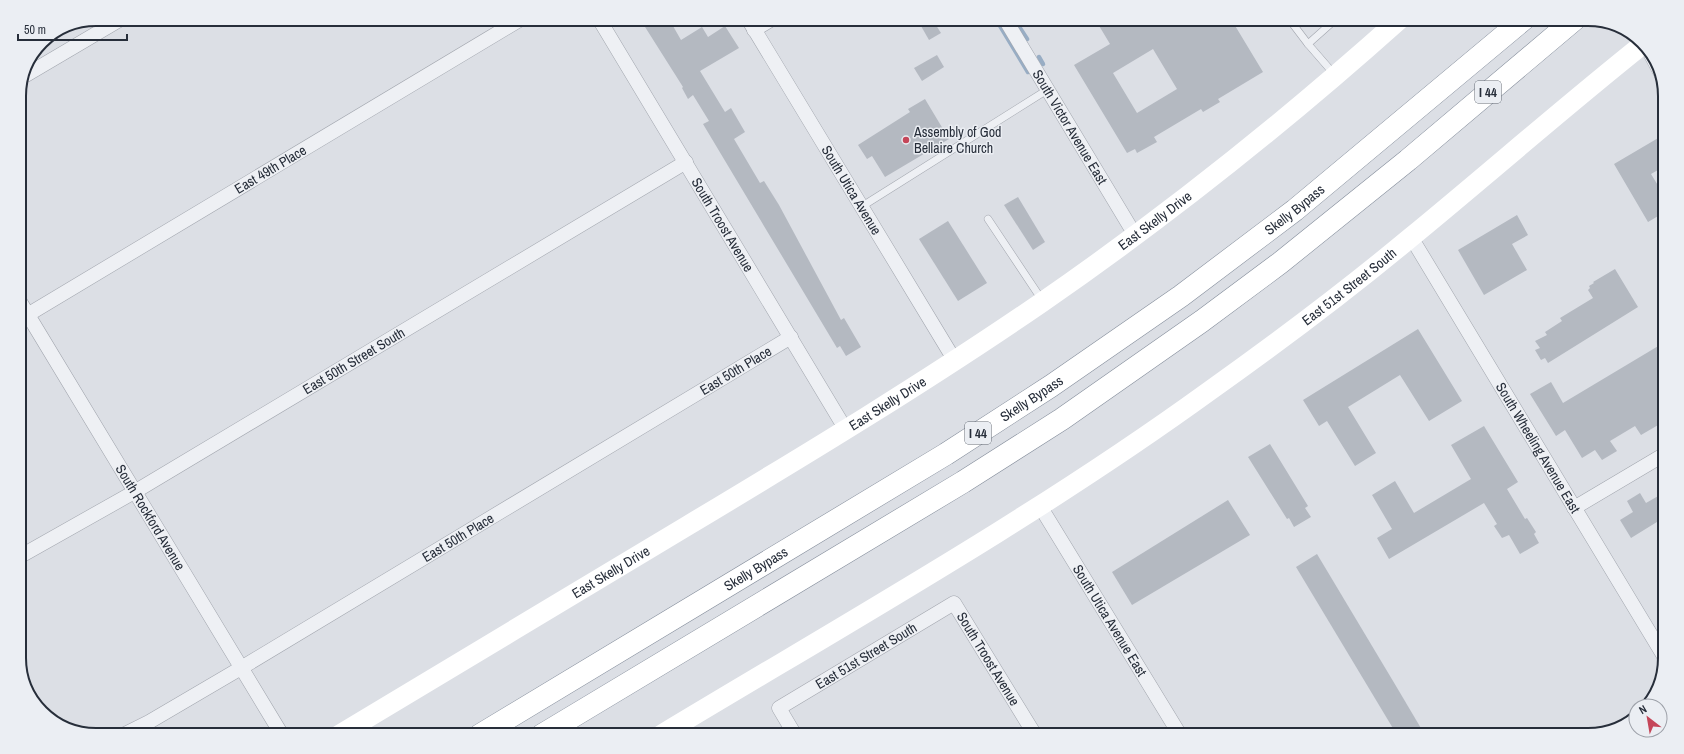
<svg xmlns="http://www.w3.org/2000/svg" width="1684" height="754" viewBox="0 0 1684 754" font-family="'Archivo Narrow',sans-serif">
	<rect width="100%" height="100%" fill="#dcdfe5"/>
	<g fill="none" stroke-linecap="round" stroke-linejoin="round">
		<g stroke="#98adc4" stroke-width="4.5">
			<path d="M996,19L1028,72"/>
			<path d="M1014,19L1027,39"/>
			<path d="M1039,57L1043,64"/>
		</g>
	</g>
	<g fill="#b4b9c1" fill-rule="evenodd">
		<path d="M640,19H669L681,40L702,27L708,37L725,26L739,48L700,71L725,112L731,108L745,132L734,139L760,183L764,181L779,205L841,320L844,318L861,347L846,356L840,346L837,348L703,124L709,121L693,95L688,99L682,88L683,87Z"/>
		<path d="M917,19H932L941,33L929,40Z"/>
		<path d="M1095,19H1231L1263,72L1218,99L1220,102L1203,112L1201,109L1154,137L1157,142L1137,153L1135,149L1127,153L1074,65L1110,44ZM1153,49L1177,89L1137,113L1113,73Z"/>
		<path d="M937,55L944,67L922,81L914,68Z"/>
		<path d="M925,99L949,139L885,177L872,156L867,159L858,145L910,112L908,109Z"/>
		<path d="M1665,134V166L1651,174L1665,197V212L1648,222L1614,164Z"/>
		<path d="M1018,197L1045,242L1033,250L1004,205Z"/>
		<path d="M1517,215L1528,235L1512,244L1527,270L1484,295L1458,250Z"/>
		<path d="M948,221L987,283L958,301L919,239Z"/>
		<path d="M1615,269L1638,307L1548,363L1545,358L1541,360L1535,350L1540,348L1535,341L1547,335L1545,332L1562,321L1560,318L1593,298L1588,290L1590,288L1589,286L1594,283L1593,282Z"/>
		<path d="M1418,329L1462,401L1429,421L1400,375L1348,407L1376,453L1355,466L1327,421L1319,426L1303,400Z"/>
		<path d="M1665,342V421L1641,435L1635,426L1610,441L1617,451L1602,460L1595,450L1582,458L1565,430L1556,436L1530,394L1551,382L1563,403Z"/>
		<path d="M1484,426L1518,482L1507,489L1525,519L1527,518L1536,532L1534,534L1539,543L1520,554L1509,535L1502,538L1494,526L1497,524L1484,503L1389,559L1377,538L1392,529L1372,495L1395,481L1414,513L1471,479L1451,445Z"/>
		<path d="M1270,444L1308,506L1305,508L1311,517L1294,527L1289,518L1287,519L1248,457Z"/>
		<path d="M1640,493L1646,503L1660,495L1665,504V517L1631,538L1620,520L1633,512L1627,501Z"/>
		<path d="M1228,500L1250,535L1132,605L1112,572Z"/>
		<path d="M1317,554L1396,686L1425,735H1397L1296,567Z"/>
	</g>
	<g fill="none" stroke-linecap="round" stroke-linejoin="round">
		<g stroke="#a2a6ae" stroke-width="8">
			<g id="lane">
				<path d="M1289,19L1308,44"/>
				<path d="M1643,47L1663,85"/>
				<path d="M1334,74L1308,44L1336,19"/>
				<path d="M861,207L1047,90"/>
				<path d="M988,219L1042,300"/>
			</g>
		</g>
		<g stroke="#a2a6ae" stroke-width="15">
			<g id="street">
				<path id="s1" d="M599,19L846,430"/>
				<path id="s2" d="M748,19L955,361"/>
				<path id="s3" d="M1005,19L1135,235"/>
				<path d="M754,30L772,19"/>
				<path d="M26,75L121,19"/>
				<path id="s4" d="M1411,237L1665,658"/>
				<path id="s5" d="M19,300L282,735"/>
				<path id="s6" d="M19,320L521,19"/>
				<path id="s7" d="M1040,506L1180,735"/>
				<path d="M1574,508L1665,454"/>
				<path id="s8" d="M19,557L136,491L686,162"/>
				<path id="s9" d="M123,735L149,722L241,668L791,337"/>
				<path id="s10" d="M795,735L779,708L954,603L1035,735"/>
			</g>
		</g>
		<g stroke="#848d9b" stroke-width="23">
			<g id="highway">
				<path id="s13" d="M480,735L946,454L1051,386L1181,296L1295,210L1524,19"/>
				<path d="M542,735L963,482L1062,419L1202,321L1280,263L1408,160L1575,19"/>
			</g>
		</g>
		<use href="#lane" stroke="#eef0f4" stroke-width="7"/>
		<use href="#street" stroke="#eef0f4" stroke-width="14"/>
		<g stroke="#fff" stroke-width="20">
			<path id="s11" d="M339,735C455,665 571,596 687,526C807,454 926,382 1041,303C1167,216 1286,121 1400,19"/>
			<path id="s12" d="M661,735C845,624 1034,518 1208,392C1277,343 1345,292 1410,238C1488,174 1563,108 1642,45"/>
		</g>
		<use href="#highway" stroke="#fff" stroke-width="22"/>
	</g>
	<circle fill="#c54659" stroke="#ebeef3" stroke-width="1.5" cx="906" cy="140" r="4"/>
	<g text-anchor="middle" stroke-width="3" stroke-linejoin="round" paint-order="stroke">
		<g fill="#ebeef3" stroke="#626872" stroke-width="1">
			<rect x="1475" y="81" width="26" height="22" rx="3"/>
			<rect x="965" y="422" width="26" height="22" rx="3"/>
		</g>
		<g font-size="13" font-weight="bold" fill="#272e3a">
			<text x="1488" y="97">I 44</text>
			<text x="978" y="438">I 44</text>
		</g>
		<g font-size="14" fill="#272e3a" stroke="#ebeef3">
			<text dy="5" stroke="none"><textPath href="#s3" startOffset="126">South Victor Avenue East</textPath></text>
			<text dy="5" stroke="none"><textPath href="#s6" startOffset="293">East 49th Place</textPath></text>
			<text dy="5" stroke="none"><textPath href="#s2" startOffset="200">South Utica Avenue</textPath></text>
			<text dy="5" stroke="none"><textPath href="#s13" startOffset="970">Skelly Bypass</textPath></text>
			<text dy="5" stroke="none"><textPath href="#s11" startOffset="965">East Skelly Drive</textPath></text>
			<text dy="5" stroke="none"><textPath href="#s1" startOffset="240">South Troost Avenue</textPath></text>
			<text dy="5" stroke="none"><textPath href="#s12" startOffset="822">East 51st Street South</textPath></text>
			<text dy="5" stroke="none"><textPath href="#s8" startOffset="388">East 50th Street South</textPath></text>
			<text dy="5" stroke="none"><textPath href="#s9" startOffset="713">East 50th Place</textPath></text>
			<text dy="5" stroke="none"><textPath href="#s13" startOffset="646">Skelly Bypass</textPath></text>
			<text dy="5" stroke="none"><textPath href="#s11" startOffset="641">East Skelly Drive</textPath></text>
			<text dy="5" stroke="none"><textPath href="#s4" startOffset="246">South Wheeling Avenue East</textPath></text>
			<text dy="5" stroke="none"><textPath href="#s5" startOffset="254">South Rockford Avenue</textPath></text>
			<text dy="5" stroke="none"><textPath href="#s9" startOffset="389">East 50th Place</textPath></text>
			<text dy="5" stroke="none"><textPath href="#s13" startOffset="322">Skelly Bypass</textPath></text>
			<text dy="5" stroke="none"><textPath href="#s11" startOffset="317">East Skelly Drive</textPath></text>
			<text dy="5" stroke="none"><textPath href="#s7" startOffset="134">South Utica Avenue East</textPath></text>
			<text dy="5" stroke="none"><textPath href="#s10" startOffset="133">East 51st Street South</textPath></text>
			<text dy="5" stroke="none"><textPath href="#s10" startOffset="301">South Troost Avenue</textPath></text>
		</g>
		<g font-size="14" fill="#272e3a" stroke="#ebeef3" text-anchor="start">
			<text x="914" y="137">Assembly of God<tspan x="914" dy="16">Bellaire Church</tspan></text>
		</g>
	</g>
	<path d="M0 0H1684V754H0ZM96 26H1588A70 70 0 0 1 1658 96V658A70 70 0 0 1 1588 728H96A70 70 0 0 1 26 658V96A70 70 0 0 1 96 26Z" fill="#ebeef3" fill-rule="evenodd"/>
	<path fill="none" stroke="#272e3a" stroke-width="2" d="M96 26H1588A70 70 0 0 1 1658 96V658A70 70 0 0 1 1588 728H96A70 70 0 0 1 26 658V96A70 70 0 0 1 96 26Z"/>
	<g transform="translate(1648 718) rotate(329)"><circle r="19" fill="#ebeef3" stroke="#9da1a9"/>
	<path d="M0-3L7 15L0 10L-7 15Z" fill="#c54659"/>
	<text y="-6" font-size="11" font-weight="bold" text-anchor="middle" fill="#272e3a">N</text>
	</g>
	<path d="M18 34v6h109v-6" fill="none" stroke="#272e3a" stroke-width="2"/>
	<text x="24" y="34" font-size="12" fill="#272e3a" stroke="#ebeef3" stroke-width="3" paint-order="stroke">50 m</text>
</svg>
